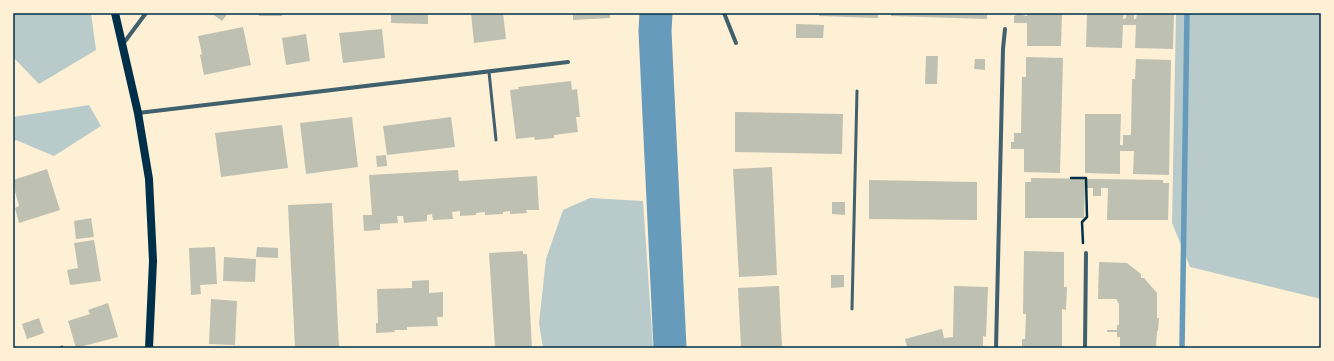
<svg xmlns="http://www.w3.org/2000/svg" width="1334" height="361" viewBox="0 0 1334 361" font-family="Manrope,sans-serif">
	<rect width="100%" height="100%" fill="#fdf0d5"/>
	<g fill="#b9caca">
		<path d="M13,13H91L96,50L39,84L13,57Z"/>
		<path d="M1176,13H1321V299L1190,267L1172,223Z"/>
		<path d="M89,105L101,126L54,156L16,140L13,142V117Z"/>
		<path d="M590,198L643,201L653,348H543L539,323L546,259L563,210Z"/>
	</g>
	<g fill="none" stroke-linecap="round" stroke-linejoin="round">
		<path stroke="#669bbc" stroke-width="5.5" d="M1182,348L1187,13"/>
		<path stroke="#669bbc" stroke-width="33" d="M656,13L655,31L670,348"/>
	</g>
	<g fill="#bec0b2">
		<path d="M211,13H228L222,21Z"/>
		<path d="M258,13H282V16H259Z"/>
		<path d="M391,13H428V24L391,23Z"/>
		<path d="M471,13H503L506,39L474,43Z"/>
		<path d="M573,13H610V18L573,20Z"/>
		<path d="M819,13H878V18L819,16Z"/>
		<path d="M891,13H987V19L891,16Z"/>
		<path d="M1016,13H1023V15L1027,16V13H1062L1061,46H1027V23H1014V16L1016,15Z"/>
		<path d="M1087,13H1124L1123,19L1126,18V13H1134V19H1136L1137,13H1174L1173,49L1135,48L1136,25H1123L1122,48L1086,47Z"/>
		<path d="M796,24L824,25L823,38H796Z"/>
		<path d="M243,27L251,65L204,75L200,55L202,54L198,36Z"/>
		<path d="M382,29L385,58L343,63L339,33Z"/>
		<path d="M306,34L310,61L286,65L282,38Z"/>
		<path d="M926,56H938L937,84H925Z"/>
		<path d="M1026,57L1063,58L1060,173L1024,172V149H1011V142H1014V133H1021L1022,77H1026Z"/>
		<path d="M975,59H985V70L974,69Z"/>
		<path d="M1136,59L1171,60L1169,175L1133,174L1134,151H1120V174L1085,173V114H1121L1120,145H1123V135H1131L1132,79H1135Z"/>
		<path d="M571,81L572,90L577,89L580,117H576L578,132L554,135V138L535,140L534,137L516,139L510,90L519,89L518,87Z"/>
		<path d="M735,112L843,114L842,154L735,152Z"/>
		<path d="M352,117L358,167L306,174L300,123Z"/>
		<path d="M451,117L455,147L387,155L383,126Z"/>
		<path d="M282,125L288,168L221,177L215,133Z"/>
		<path d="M386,155L387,166L377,167L376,156Z"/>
		<path d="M772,167L777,275L739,277L733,169Z"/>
		<path d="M47,169L60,210L19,223L15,208L19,206L13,184V180Z"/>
		<path d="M458,170L459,181L537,176L539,210H526L527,213L510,214V211L503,212V214L485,215V212L476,213V215L460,216V211L452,212L453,219L433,220L432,214L427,215V221L404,223L403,216H397L398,223L380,224V230L364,231L363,215H372L369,175Z"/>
		<path d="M1031,178L1163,180V183H1169L1168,220H1107L1108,188H1101V196H1093V188H1085L1084,218H1025V182H1031Z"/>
		<path d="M869,180L977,182V220L869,219Z"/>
		<path d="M832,202H845V215L832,214Z"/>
		<path d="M332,203L339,348H295L288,205Z"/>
		<path d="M91,218L94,237L76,239L74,221Z"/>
		<path d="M94,240L101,281L70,285L67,270L78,268L74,243Z"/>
		<path d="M215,247L217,284L200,285L201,294L191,295L189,248Z"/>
		<path d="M257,247L278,248V258L256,257Z"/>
		<path d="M523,251V254H527L532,348H495L489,253Z"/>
		<path d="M1024,251L1064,252V287H1067L1066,310L1062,309V348H1022V339H1025L1026,314H1023Z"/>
		<path d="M224,257L256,259L255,282L223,281Z"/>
		<path d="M1099,262L1127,263L1141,274V278H1144L1157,293V318H1159L1158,331H1157L1156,348H1120V337H1117V332H1107V330H1117V325H1119V304L1116,299H1098Z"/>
		<path d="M831,275H844V287L831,288Z"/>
		<path d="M429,280V293L443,292V317H437L438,326L407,327V330H394L395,332L376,333V323H378L377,289L412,288V281Z"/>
		<path d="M779,286L782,348H741L738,288Z"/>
		<path d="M954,286L988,287L986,337L983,336V346H986V348H904L907,347L905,339L942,329L944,338L953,337Z"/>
		<path d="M211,299L237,301L235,345L209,344Z"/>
		<path d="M108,303L118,337L76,348L68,321L90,314L88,310Z"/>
		<path d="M39,318L44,333L27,339L22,324Z"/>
	</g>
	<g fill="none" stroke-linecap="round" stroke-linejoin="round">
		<path stroke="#003049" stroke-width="2.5" d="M1071,178H1086L1087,217L1082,222L1083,243"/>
		<g stroke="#3f606c" stroke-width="3">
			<path d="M489,72L496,140"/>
			<path d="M852,309L857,91"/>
			<path d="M60,348L62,347"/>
		</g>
		<g stroke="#3f606c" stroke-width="4">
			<path d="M724,13L736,43"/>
			<path d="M123,44L146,13"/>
			<path d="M138,113L568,62"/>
			<path d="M996,348L1003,49L1005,29"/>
			<path d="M1085,348L1086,253"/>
		</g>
		<path stroke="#003049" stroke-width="8" d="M115,13L138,113L149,179L153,261L149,348"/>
	</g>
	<rect width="1334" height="361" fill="none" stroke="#fdf0d5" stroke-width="28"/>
	<rect x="14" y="14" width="1306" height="333" fill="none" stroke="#003049" stroke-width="1.5"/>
</svg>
